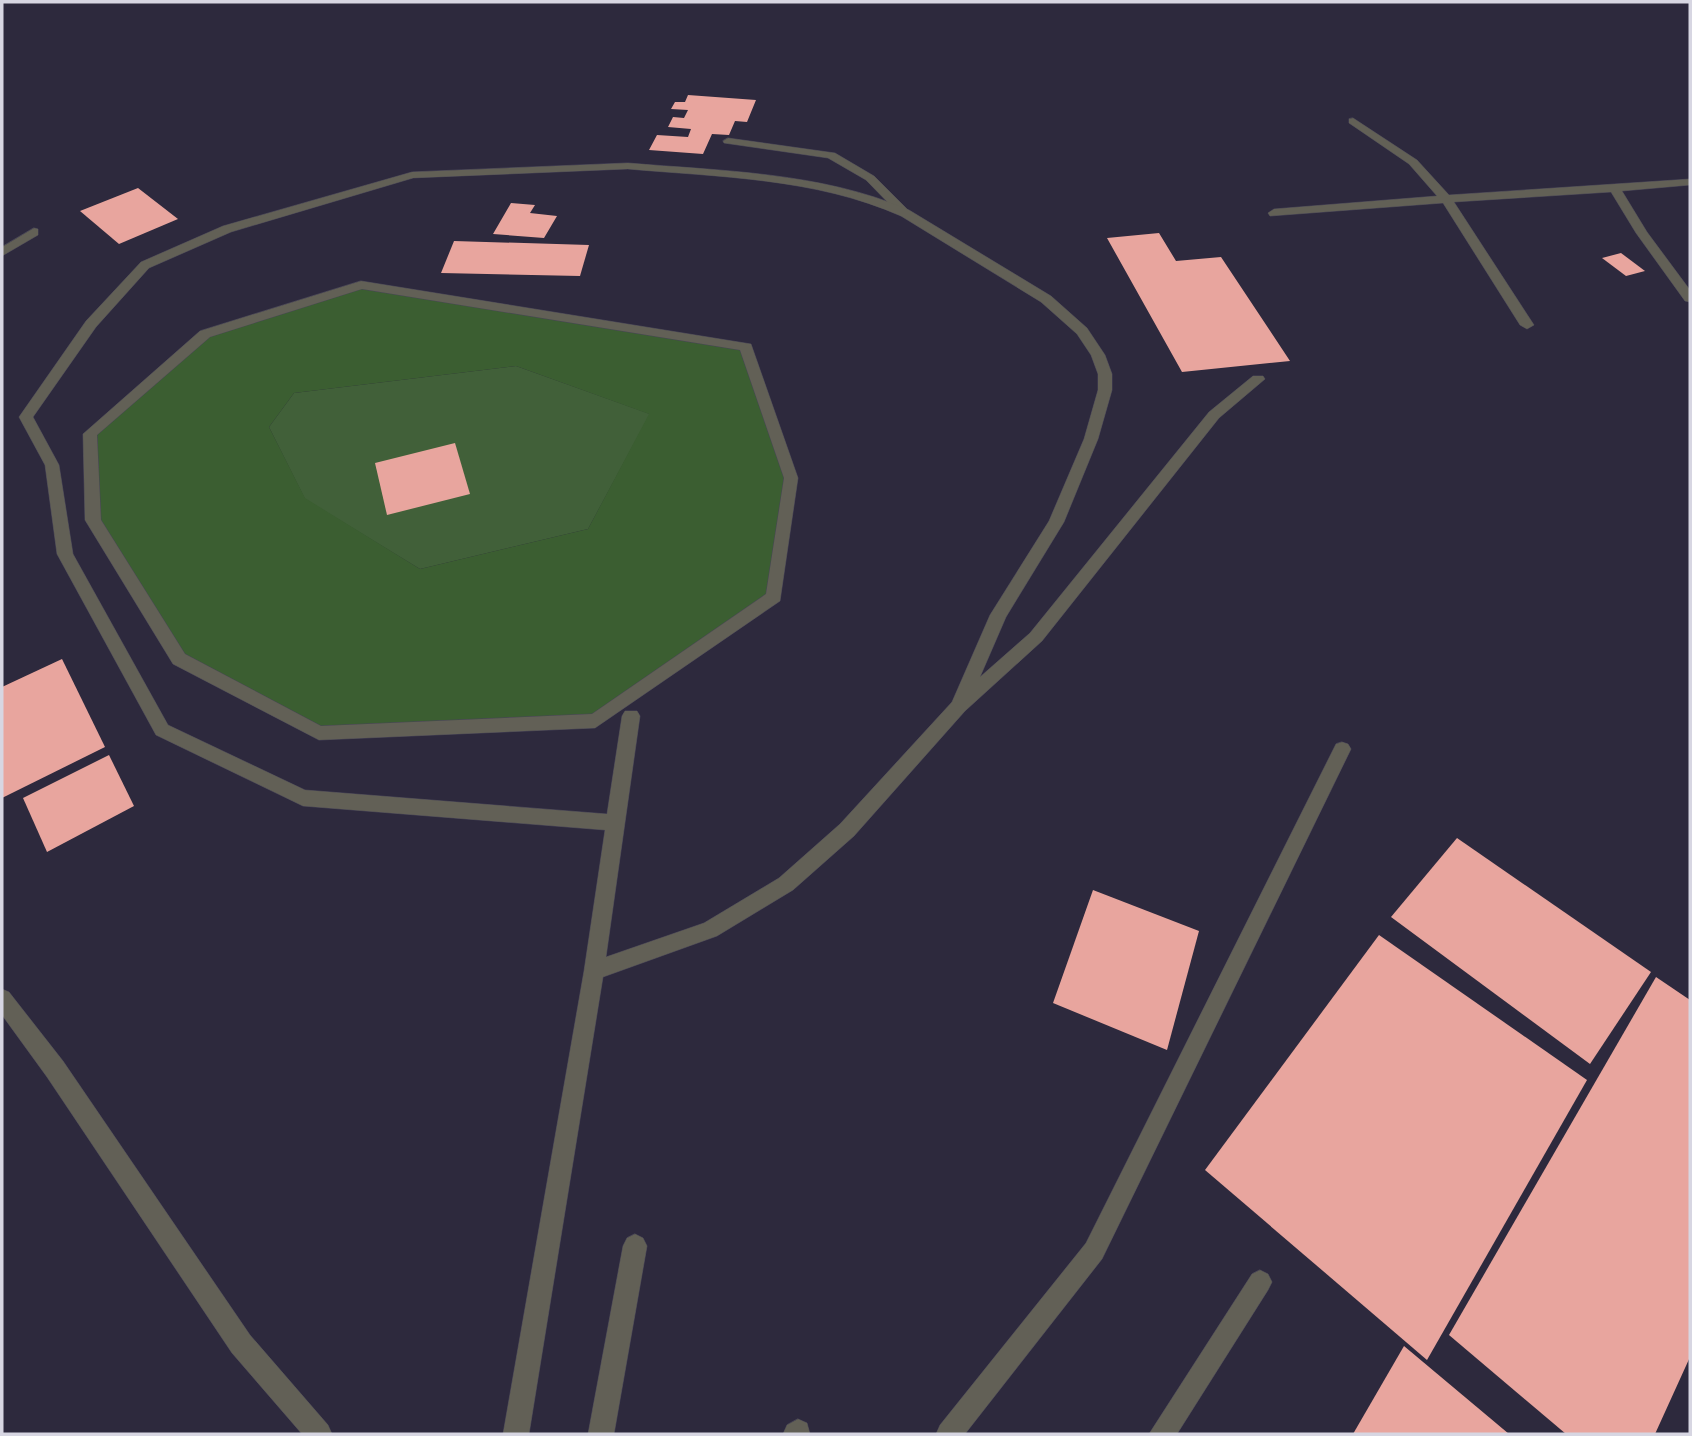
<svg xmlns="http://www.w3.org/2000/svg" width="1692" height="1436" viewBox="0 0 1692 1436" font-family="'Archivo Narrow',sans-serif">
	<rect width="100%" height="100%" fill="#2d293d"/>
	<path fill="#416039" d="M516,366L650,414L588,529L420,569L305,499L269,427L294,393Z"/>
	<path fill="#3b5e31" fill-rule="evenodd" d="M361,285L746,347L791,478L774,597L595,721L319,733L179,659L93,520L90,434L205,334ZM516,366L649,414L588,529L420,569L305,498L269,427L294,393Z"/>
	<g fill="#e8a59e">
		<path d="M688,95L756,100L747,122L735,121L729,135L712,134L703,154L649,150L657,135L688,137L691,129L668,127L673,117L684,118L688,110L671,109L675,102H685Z"/>
		<path d="M138,188L178,219L119,244L80,211Z"/>
		<path d="M511,203L535,205L530,213L557,216L544,238L493,234Z"/>
		<path d="M1159,233L1176,261L1221,257L1290,361L1182,372L1107,238Z"/>
		<path d="M454,241L589,245L580,276L441,273Z"/>
		<path d="M1621,253L1645,271L1626,276L1602,258Z"/>
		<path d="M455,443L470,494L387,515L375,463Z"/>
		<path d="M62,659L105,747L2,798V687Z"/>
		<path d="M109,755L134,806L47,852L23,798Z"/>
		<path d="M1457,838L1651,972L1590,1064L1391,917Z"/>
		<path d="M1093,890L1199,931L1167,1050L1053,1003Z"/>
		<path d="M1379,935L1587,1080L1427,1360L1205,1170Z"/>
		<path d="M1656,977L1690,1000V1357L1655,1434H1566L1449,1335Z"/>
		<path d="M1404,1346L1509,1434H1353Z"/>
	</g>
	<g fill="none" stroke-linecap="round" stroke-linejoin="round">
		<g stroke="#484557" stroke-width="1">
			<g id="lane">
				<path d="M728,138L835,153L874,176L911,213L901,216L866,180L828,158L724,143L723,141Z"/>
				<path d="M361,281L751,344L798,478L780,601L595,728L319,740L173,664L85,520L83,434L200,331ZM362,289L740,350L784,478L766,594L592,714L321,726L185,654L101,520L97,435L210,337Z"/>
				<path d="M1342,742L1348,744L1351,749L1102,1259L965,1434H936L940,1425L1086,1243L1336,744Z"/>
				<path d="M635,1234L643,1238L647,1246L614,1434H588L623,1246L627,1238Z"/>
				<path d="M1260,1270L1268,1274L1272,1282L1268,1290L1177,1434H1149L1252,1274Z"/>
				<path d="M798,1419L807,1423L810,1434H783L787,1425Z"/>
			</g>
		</g>
		<g stroke="#484557" stroke-width="1">
			<g id="street">
				<path d="M1353,118L1417,160L1449,195L1690,179V185L1622,191L1647,232L1690,290V302L1685,301L1636,233L1611,192L1454,202L1534,325L1527,329L1520,325L1443,203L1270,216L1268,213L1274,209L1437,196L1409,164L1349,123V119Z"/>
				<path d="M628,163C722,171 821,172 909,210L1051,296L1087,328L1105,355L1112,374V390L1098,439L1064,522L1006,617L980,677L1030,633L1209,412L1253,376H1263L1265,379L1219,418L1042,641L965,711L854,836L793,890L717,936L603,977L529,1434H503L584,971L605,830L303,806L156,735L57,554L45,465L19,417L86,321L141,262L223,226L412,172ZM628,169C719,177 816,178 901,216L1041,302L1077,334L1091,355L1098,374V390L1084,439L1049,521L990,615L952,702L840,824L779,878L704,923L606,957L640,716L637,711H625L622,716L607,814L305,790L168,725L73,554L59,465L33,417L96,327L149,268L231,232L413,178Z"/>
				<path d="M34,228L38,229V235L2,256V247Z"/>
				<path d="M2,989L9,992L63,1061L250,1335L328,1425L332,1434H302L232,1353L47,1077L2,1015Z"/>
			</g>
		</g>
		<use href="#lane" fill="#626056" fill-rule="evenodd"/>
		<use href="#street" fill="#626056" fill-rule="evenodd"/>
	</g>
	<rect width="1692" height="1436" fill="none" stroke="#d7d6e2" stroke-width="7"/>
</svg>
